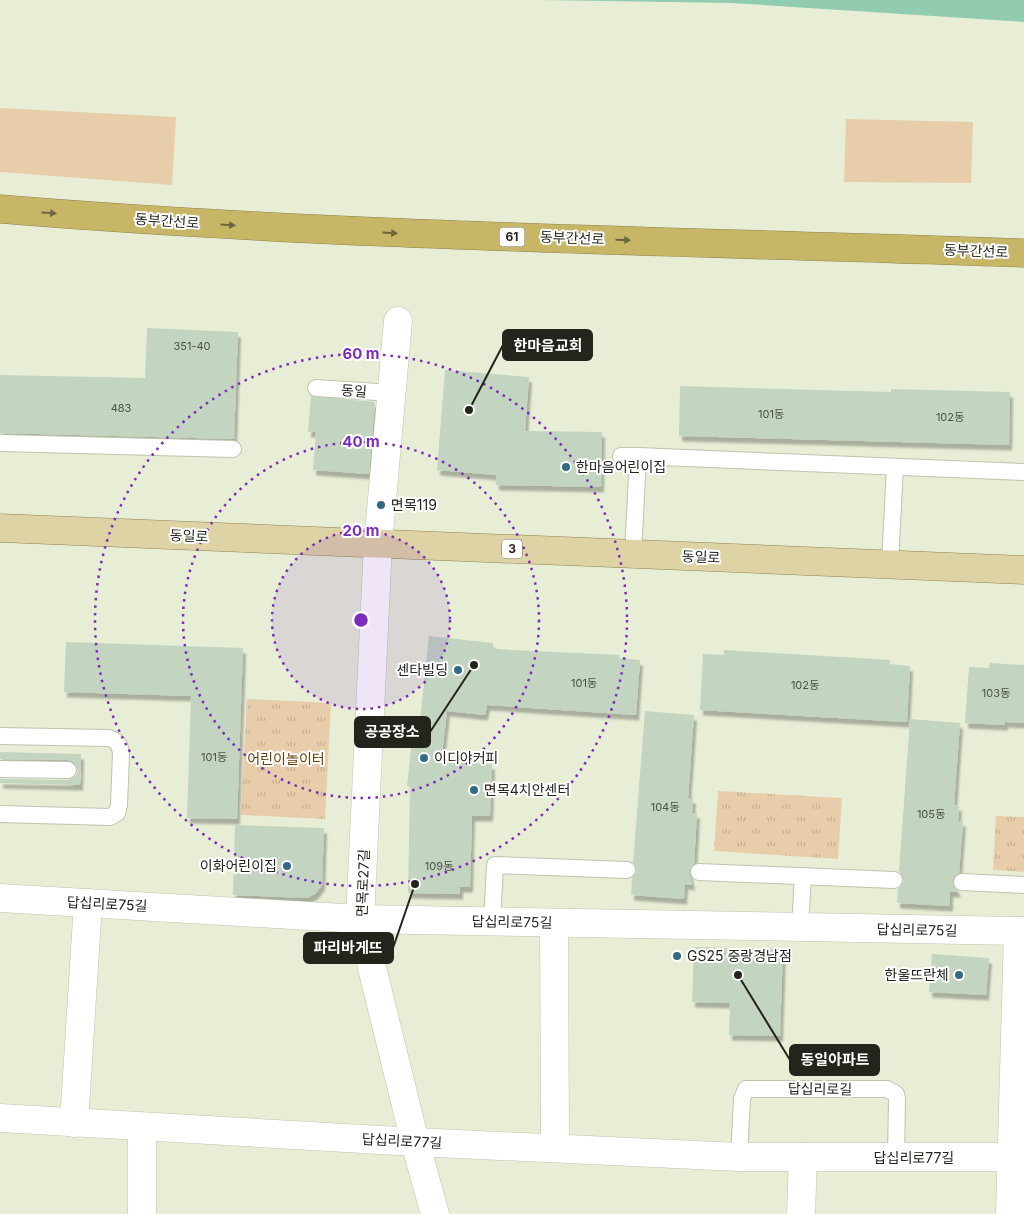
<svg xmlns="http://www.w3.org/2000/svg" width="1024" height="1214" viewBox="0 0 1024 1214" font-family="Inter,'Noto Sans KR',sans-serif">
	<defs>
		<pattern id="park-tufts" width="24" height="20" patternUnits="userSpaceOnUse" patternTransform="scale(1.25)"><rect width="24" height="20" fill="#e8cdaa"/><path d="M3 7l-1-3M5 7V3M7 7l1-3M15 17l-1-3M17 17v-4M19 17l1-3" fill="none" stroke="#c7b092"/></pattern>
		<filter id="shadow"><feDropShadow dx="3" dy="5.5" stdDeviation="1" flood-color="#0004"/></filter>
	</defs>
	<rect width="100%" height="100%" fill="#e8eed6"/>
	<g fill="#e8cdaa">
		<path d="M0,108L176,117L172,185L0,172Z"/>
		<path d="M846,119L973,122L971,183L844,182Z"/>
	</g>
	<g fill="url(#park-tufts)">
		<path d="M247,699L331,703L325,819L241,815Z"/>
		<path d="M718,791L842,798L838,859L714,851Z"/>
		<path d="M996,816L1024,817V872L993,870Z"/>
	</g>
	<path fill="#92ccb0" d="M541,0H1024V22L732,3Z"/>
	<g fill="#c3d4c1" filter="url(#shadow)">
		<path d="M147,328L238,332L234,439L0,433V375L145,378Z"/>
		<path d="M445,370L529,377L525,431L602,432L601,487L496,485V475L437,470Z"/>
		<path d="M680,386L891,392V389L1010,392L1009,445L679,436Z"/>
		<path d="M311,396L375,402L369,474L313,470L316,432H308Z"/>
		<path d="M429,636L493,643V649L620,655L619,658L640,660L636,715L487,705L485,715L447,711L441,762L492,764L490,816H472L470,887H460V894L408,893L410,787L407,786L413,729L419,730Z"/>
		<path d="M66,642L243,648L237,819L187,818L191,696L64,692Z"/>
		<path d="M724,650L890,660V664L910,666L907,722L700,710L703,654L724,655Z"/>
		<path d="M990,663L1024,665V723L1005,722V725L965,723L969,667L989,668Z"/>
		<path d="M645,711L694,715L688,798H693L692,813H697L694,864L689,871L692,885L685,884L684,899L631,895L632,878L637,871L633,863Z"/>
		<path d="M910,719L960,723L954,805L959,806L958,821H963L959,873L954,876L952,881L958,892H950V906L897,903L898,889L904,881L899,871Z"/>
		<path d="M0,752L81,754L80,785L0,783V779L68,780L76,776L78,770L74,762L68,760L0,759Z"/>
		<path d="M235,825L324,828L322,885L315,894L307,898L233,895Z"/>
		<path d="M694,947L783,949L780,1036L729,1035L730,1003L692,1002Z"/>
		<path d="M932,954L989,958L986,995L929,992Z"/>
	</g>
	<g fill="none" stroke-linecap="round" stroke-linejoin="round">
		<g stroke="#bec4ad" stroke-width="18">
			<g id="lane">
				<path d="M316,388L392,393"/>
				<path d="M0,443L233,449"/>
				<path d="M621,456H638L633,554"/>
				<path d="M638,456L1024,472"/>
				<path d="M890,564L895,467"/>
				<path d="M0,736L109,738C118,741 120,745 121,754L119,805L117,813L110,817L0,814"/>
				<path d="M0,769L68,770"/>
				<path d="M699,872L894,880"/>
				<path d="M962,882L1024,885"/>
				<path d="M492,922L495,865L627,870"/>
				<path d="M800,927L803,876"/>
				<path d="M739,1157L742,1099L746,1089H887L896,1094L897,1099L896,1158"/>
			</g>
		</g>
		<g stroke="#bec4ad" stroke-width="29">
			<g id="street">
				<path d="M398,321L378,544L360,919L415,1142L435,1214"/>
				<path d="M0,898L360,919L1024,931"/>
				<path d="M554,923L555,1148"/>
				<path d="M0,1118L415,1142L739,1157H1024"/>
				<path d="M74,1123L88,903"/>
				<path d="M142,1127V1214"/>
				<path d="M801,1214L803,1157"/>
				<path d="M1010,1214L1018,932"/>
			</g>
		</g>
		<g stroke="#8e834d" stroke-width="29">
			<path id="primary" d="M0,528L1024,570"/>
		</g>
		<g stroke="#8e834d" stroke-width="29">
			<path id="highway" d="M0,209C341,237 683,241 1024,253"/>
		</g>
		<use href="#lane" stroke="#fff" stroke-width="16"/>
		<use href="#street" stroke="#fff" stroke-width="28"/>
		<use href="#primary" stroke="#ded3a4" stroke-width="28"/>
		<use href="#highway" stroke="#c8b667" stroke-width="28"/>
	</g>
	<defs><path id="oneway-solid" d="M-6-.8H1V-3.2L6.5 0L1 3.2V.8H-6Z" transform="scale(1.25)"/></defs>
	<g fill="#6d663e">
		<use href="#oneway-solid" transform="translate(49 213) rotate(4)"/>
		<use href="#oneway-solid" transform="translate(228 225) rotate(3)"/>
		<use href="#oneway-solid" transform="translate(390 233) rotate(3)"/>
		<use href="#oneway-solid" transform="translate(623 240) rotate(2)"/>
	</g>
	<circle cx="361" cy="620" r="89" fill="#7b2cbf" fill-opacity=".12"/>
	<g fill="none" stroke="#7b2cbf" stroke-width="2.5" stroke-dasharray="2.5 5">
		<circle cx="361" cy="620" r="89"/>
		<circle cx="361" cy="620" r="178"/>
		<circle cx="361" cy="620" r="266"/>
	</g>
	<g fill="#326a84" stroke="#fff" stroke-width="2">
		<circle cx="566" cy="467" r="5"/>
		<circle cx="381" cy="505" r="5"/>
		<circle cx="458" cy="670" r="5"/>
		<circle cx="424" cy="758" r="5"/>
		<circle cx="474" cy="790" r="5"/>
		<circle cx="287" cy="866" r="5"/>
		<circle cx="677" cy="956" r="5"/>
		<circle cx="959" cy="975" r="5"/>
	</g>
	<g text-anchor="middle" stroke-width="4" stroke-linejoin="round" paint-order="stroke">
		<g font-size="11" fill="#4b5146">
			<text x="192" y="350">351-40</text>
			<text x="121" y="412">483</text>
			<text x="771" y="418">101동</text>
			<text x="950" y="421">102동</text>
			<text x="584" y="687">101동</text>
			<text x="805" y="689">102동</text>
			<text x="996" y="697">103동</text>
			<text x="214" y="761">101동</text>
			<text x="665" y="811">104동</text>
			<text x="931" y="818">105동</text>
			<text x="439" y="870">109동</text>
		</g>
		<g fill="#fff" stroke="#656661" stroke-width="1">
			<rect x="499.5" y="227.5" width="25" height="19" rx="4"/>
			<rect x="502" y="539.5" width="20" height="19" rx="4"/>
		</g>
		<g font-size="12" font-weight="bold" fill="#23251d">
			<text x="512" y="241">61</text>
			<text x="512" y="553">3</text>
		</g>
		<g font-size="14" fill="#23251d" stroke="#fff">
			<text transform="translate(167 221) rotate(4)" y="5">동부간선로</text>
			<text transform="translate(572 238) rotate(2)" y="5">동부간선로</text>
			<text transform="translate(976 251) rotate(2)" y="5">동부간선로</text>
			<text transform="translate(354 391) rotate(4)" y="5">동일</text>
			<text transform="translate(189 536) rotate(2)" y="5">동일로</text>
			<text transform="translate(701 557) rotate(2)" y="5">동일로</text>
			<text transform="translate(363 883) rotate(-88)" y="5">면목로27길</text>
			<text transform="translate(107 904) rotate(3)" y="5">답십리로75길</text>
			<text transform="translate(512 922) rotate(1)" y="5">답십리로75길</text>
			<text transform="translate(917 930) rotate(1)" y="5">답십리로75길</text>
			<text transform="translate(820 1089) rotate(1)" y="5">답십리로길</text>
			<text transform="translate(402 1141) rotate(3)" y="5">답십리로77길</text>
			<text x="914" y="1163">답십리로77길</text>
		</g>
		<g font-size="14" fill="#23251d" stroke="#fff" text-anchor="start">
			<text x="576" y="472">한마음어린이집</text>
			<text x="391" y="510">면목119</text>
			<text x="448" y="675" text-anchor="end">센타빌딩</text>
			<text x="434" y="763">이디야커피</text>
			<text x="484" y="795">면목4치안센터</text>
			<text x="277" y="871" text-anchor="end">이화어린이집</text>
			<text x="687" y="961">GS25 중랑경남점</text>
			<text x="949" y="980" text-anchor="end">한울뜨란체</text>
		</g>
		<g font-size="14" fill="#644309" stroke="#fff">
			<text x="286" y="764">어린이놀이터</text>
		</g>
	</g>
	<circle cx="361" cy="620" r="8" fill="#7b2cbf" stroke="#fff" stroke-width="2.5"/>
	<g font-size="15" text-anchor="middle" font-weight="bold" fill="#7b2cbf" stroke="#fff" stroke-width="4" stroke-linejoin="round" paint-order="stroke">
		<text x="361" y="359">60 m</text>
		<text x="361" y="447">40 m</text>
		<text x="361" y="536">20 m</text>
	</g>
	<path fill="none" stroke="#23251d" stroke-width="2" d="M469 410L503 345M474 665L430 732M415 884L393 948M738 975L790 1060"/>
	<g fill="#23251d" stroke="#fff" stroke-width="2">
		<circle cx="469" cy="410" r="5"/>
		<circle cx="474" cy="665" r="5"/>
		<circle cx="415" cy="884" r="5"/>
		<circle cx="738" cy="975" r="5"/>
	</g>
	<g fill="#23251d" stroke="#23251d" stroke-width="2">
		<rect x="503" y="330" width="89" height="30" rx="5"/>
		<rect x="355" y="717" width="75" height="30" rx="5"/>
		<rect x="304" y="933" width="89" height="30" rx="5"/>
		<rect x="790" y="1045" width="89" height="30" rx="5"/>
	</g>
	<g font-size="15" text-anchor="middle" font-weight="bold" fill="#fff">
		<text x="548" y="351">한마음교회</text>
		<text x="392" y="737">공공장소</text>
		<text x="348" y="953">파리바게뜨</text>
		<text x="835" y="1065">동일아파트</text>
	</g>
</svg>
